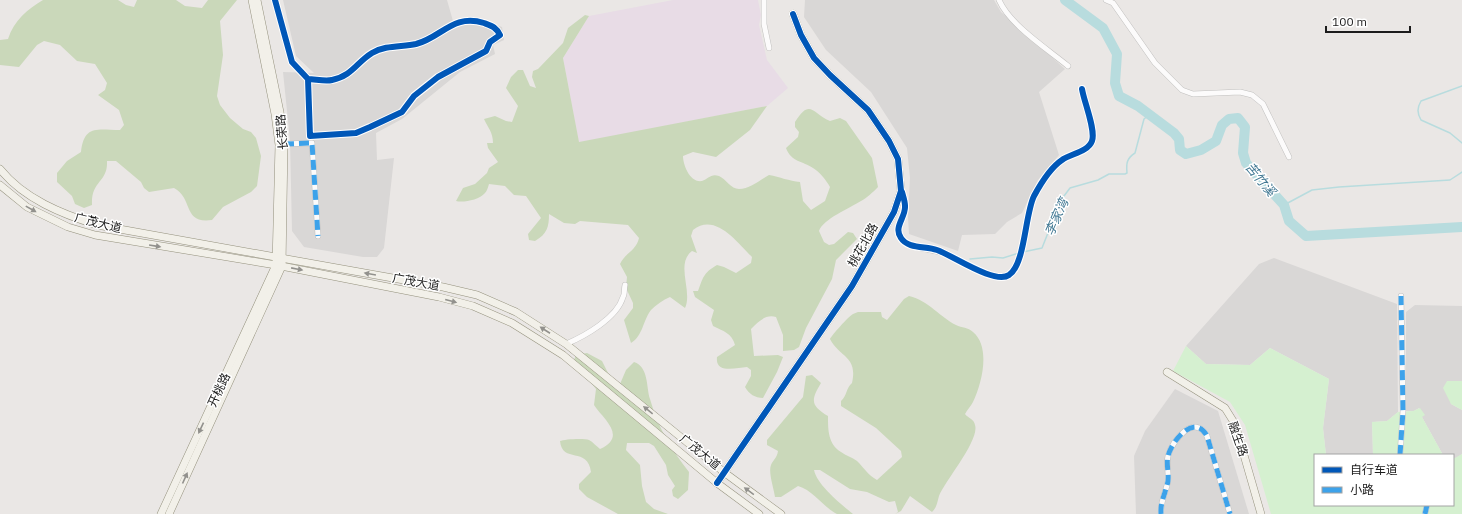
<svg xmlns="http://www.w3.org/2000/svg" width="1462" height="514" viewBox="0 0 1462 514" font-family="'IBM Plex Sans','Noto Sans SC',sans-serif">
	<rect width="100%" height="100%" fill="#eae7e5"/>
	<g fill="#d9d7d6">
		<path d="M283,0H447L453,21L475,17L502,27L504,40L493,45L495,54L460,72L402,119L376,133L377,160L394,158L384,248L377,257H363L304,247L292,231L290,140L283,72L314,73L296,56Z"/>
		<path d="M805,0H994L1001,12L1065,69L1039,92L1059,155L1038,180L1022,213L1007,222L995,234L962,235L958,251L909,234L908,217L910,178L907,148L871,92L826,50L804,17Z"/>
		<path d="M1274,258L1397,304L1398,412L1387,421L1372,422L1373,455H1326L1323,428L1329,379L1270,348L1250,365L1206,364L1186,346L1259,264Z"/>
		<path d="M1415,305L1462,306V381H1447L1451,404L1462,410V454L1455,459L1453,455H1443L1422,417L1419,408L1414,411H1406V312Z"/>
		<path d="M1175,389L1218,411L1249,514H1136L1134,456L1145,431Z"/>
	</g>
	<path fill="#e8dce6" d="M673,0H758L761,15L759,25L767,60L788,88L767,106L579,143L563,58L589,16Z"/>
	<g fill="#cad8ba">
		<path d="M43,0H118L126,5L134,7L137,0H176L185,6L202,8L208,0H237L220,21L223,55L217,96L220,105L230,118L243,129L251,132L256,138L261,156L257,186L251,192L223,207L212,220C182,224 194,199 174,188L149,192L144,188L141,182L116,161H107C108,183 91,180 92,205L84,208L75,204L72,196L57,182V173L67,161L81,152C84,124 98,130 120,130L124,125L119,110L98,95L105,90L107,83L95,64L77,61L60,45L44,41L37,45L19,67L0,65V40L8,39C14,20 28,9 43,0Z"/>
		<path d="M585,15L589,16L563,58L579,142L767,106L750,130L716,157L693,152L683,156C683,165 690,183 702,181C708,179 711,173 719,176C726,179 731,189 739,189C750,189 761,179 769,175C780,177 789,181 800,182L803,201L811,210L825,201L830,187C826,180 820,172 813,168C803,161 791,162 786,148L798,137L799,132L795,127V122C810,98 812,113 830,121L840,118L846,121L872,158L878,187C873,192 867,198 861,201C850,208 823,219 819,231L824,242L829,245L834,244L848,232L853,233L857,239L836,260L832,279L806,328L799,347L794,350L783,351V335L776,317C765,314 758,322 751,329L754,356L778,355L783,357L777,372L763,398C755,398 749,394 745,387L751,376V370L747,367C736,368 715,374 717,357L735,345C732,333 723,331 713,326L711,320L714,310L695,297L693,291H698C703,278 703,273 717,265L724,267L736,273L751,263L752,257C737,242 715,212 693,230L691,236L697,253L692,251C675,264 693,291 685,308L670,297C663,300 656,305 651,310C643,320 643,336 631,343L624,320L633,308V303L626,288L627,277L620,264C625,253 636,251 639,238L628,225L580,221L575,224L564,223L549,214C549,227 547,234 535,241L529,240L528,234L541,218L526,196L514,195L505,186L489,184C488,187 487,191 485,193C479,200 463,203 456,201L463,188L475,184L487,173L489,168L498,162L488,148L487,143H493C493,132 488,128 484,119L495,116L506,121L512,122L518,106L506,88L511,77L518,70H523L530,86L536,88L532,77L533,71L538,69L563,43L568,28Z"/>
		<path d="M909,296C929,301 940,317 956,325C962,328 968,327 973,332C991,347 982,383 973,402C971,406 967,410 965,414C968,418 974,419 975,425C980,440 945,481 939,496C937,503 937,507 932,512L910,496L901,511L895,514L898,512L895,501L889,502L867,492L850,489L820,470H814C817,485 841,504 853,514C849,514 841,514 837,514C823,507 813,490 798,486L781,497H775C774,489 768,472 771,465C773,460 777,458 778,451L767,445V440L803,397L806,376L812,375L821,383C811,400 810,405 828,416C828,430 828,444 841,452C846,456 852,457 857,461C864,468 868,475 877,480L902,457L901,451L876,428L841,406V401C847,396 846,388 852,383C858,356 840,358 830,339C832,335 848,317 853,314L858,312H881L882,317L887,320L904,299Z"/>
		<path d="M587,353L602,361L610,377L620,384L626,370L634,362C649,367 646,387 650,399C658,428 671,449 689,472L688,490L678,499L673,496L672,490L675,486L668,475L666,465L654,446L649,443H627L626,450L640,465L642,486L646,502L654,509L668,514H618L587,497L579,489V484L591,472C588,446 562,464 560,441C564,439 585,438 589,440C593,442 596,446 600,449C628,436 603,419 594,405L596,389L574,360L576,355Z"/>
	</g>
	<g fill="#d5f0d0">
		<path d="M1186,346L1206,364L1250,365L1270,348L1329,379L1323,428L1326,455H1315V505H1453V459L1462,454V514H1271L1245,425L1230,402L1173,371Z"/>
		<path d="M1447,381H1462V410L1451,404L1443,388Z"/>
		<path d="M1420,408L1425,415L1422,417L1443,455H1373L1372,422L1387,421L1398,412L1413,411Z"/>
	</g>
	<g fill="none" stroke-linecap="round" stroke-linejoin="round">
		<g stroke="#b8dcde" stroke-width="1.5">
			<path d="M1462,86L1421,101C1417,108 1417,113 1421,120L1450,133L1462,143"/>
			<path d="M1284,205L1312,190L1339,187L1450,180L1462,172"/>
			<path d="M1023,252L1042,248L1061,200L1070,188L1098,180L1109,174H1125L1127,173C1126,163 1127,158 1135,153L1144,119L1149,115"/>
			<path d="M970,259L992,257L1003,258L1019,253"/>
		</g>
		<path stroke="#b8dcde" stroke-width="10" d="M1065,0L1103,28L1117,54L1115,83L1119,96L1138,106L1174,133L1179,139L1180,150L1186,154L1201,150L1216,141L1222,125L1229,119L1238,118L1245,127L1243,153L1246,163L1284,205L1289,221L1306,236L1462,227"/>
		<g stroke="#c1c0bf" stroke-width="6">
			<g id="street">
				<path d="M275,0L292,62L308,79L310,136L356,133L370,127L402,112L414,96L438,77L486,51L490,42L500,35C496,27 492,26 484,23C453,13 441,38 416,44C402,47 385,45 372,53C357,62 352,76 332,80C325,82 315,79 308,79"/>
				<path d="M764,0V24L769,48"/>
				<path d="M999,0C1010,25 1046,48 1068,66"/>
				<path d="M1106,0L1113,3L1155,63L1182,90L1193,94L1240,92L1252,95L1263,104L1289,157"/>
				<path d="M284,144L312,143L318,236"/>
				<path d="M901,191C903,196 906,204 905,209C903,218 894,228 900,237C908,250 932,248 945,254C957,260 997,283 1009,275C1026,265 1024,215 1033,199C1040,185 1049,169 1061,160C1070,154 1088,152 1092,142C1096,130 1084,102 1082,89"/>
				<path d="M566,344C585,336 617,318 623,297C625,294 624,289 625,285"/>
				<path d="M1400,455L1403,411L1401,296"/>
				<path d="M1161,514C1160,502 1166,492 1168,481C1169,473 1166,464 1168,456C1172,440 1195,413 1207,436L1230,514"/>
				<path d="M1425,514L1427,505"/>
			</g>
		</g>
		<g stroke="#94917d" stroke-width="8">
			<g id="secondary">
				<path d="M0,169C24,199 62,214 97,225L443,287L477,295L516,312L566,344L725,473L781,514"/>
				<path d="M0,185L27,207L68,227L95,235L276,265L439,297L473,306L512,323L563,355L717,483L759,514"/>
				<path d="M1167,372L1225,408L1235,424L1261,514"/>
				<path d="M717,483L852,286L894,212L901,191L898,159L889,141L868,110L830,75L814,58L801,35L793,14"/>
				<path d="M161,514L276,265L279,145L275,114L252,0"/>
				<path d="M169,514L282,266L284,144L280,112L257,0"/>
			</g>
		</g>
		<use href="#street" stroke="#fcfbfb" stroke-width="5"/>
		<use href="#secondary" stroke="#f2f0e9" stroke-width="7"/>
		<g stroke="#3da2ea" stroke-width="5" stroke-dasharray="10 5" stroke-linecap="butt">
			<path d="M284,144L312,143L318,236"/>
			<path d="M1400,455L1403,411L1401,296"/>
			<path d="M1161,514C1160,502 1166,492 1168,481C1169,473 1166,464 1168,456C1172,440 1195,413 1207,436L1230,514"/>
			<path d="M1425,514L1427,505"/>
		</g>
		<g stroke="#fff" stroke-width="8">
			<g id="cycleway">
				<path d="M275,0L292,62L308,79L310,136L356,133L370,127L402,112L414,96L438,77L486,51L490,42L500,35C496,27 492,26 484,23C453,13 441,38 416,44C402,47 385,45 372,53C357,62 352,76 332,80C325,82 315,79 308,79"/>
				<path d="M902,192C903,196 905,201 905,206C906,217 893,227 901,238C908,249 925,246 937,250C952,255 995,285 1009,275C1025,265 1025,214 1034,196C1041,183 1050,168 1062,160C1070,154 1088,152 1092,141C1096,130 1084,102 1082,89"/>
				<path d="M717,483L852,286L894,212L901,191L898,159L889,141L868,110L830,75L814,58L801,35L793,14"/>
			</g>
		</g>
		<use href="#cycleway" stroke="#0057b8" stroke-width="6"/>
	</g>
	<defs><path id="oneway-solid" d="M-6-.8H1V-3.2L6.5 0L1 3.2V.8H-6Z"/></defs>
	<g fill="#92918d">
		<use href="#oneway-solid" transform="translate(31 209) rotate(29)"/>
		<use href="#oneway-solid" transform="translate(155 246) rotate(9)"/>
		<use href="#oneway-solid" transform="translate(297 269) rotate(11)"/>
		<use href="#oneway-solid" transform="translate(370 274) rotate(-170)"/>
		<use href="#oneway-solid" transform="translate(451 301) rotate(15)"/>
		<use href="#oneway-solid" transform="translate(545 330) rotate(-147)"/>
		<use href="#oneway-solid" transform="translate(648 410) rotate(-141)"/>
		<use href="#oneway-solid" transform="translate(201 428) rotate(115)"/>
		<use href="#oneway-solid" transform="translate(185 478) rotate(-66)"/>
		<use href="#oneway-solid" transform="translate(749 491) rotate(-144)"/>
	</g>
	<g text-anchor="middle" stroke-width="3" stroke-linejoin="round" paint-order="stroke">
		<g font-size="12" fill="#1c1c1c" stroke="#fff">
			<text transform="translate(282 132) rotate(-95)" y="4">长荣路</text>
			<text transform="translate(98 223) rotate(14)" y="4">广茂大道</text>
			<text transform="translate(863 245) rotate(-61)" y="4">桃花北路</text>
			<text transform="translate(416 282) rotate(10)" y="4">广茂大道</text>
			<text transform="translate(219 390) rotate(-65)" y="4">开桃路</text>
			<text transform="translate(1238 439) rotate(71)" y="4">融生路</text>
			<text transform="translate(700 452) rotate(39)" y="4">广茂大道</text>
		</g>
		<g font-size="13" font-style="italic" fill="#417893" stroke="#fff">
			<text transform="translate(1261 179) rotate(50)" y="5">苦竹溪</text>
			<text transform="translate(1056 217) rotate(-66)" y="5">李家湾</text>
		</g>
	</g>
	<rect x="1314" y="454" width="140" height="52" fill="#ffffff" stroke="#a4a4a4"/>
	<rect x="1322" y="467" width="20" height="6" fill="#0057b8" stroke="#a4a4a4"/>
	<text x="1350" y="474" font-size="12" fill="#1c1c1c">自行车道</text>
	<rect x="1322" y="487" width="20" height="6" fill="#3da2ea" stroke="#a4a4a4"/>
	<text x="1350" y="494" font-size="12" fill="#1c1c1c">小路</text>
	<path d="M1326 26v6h84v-6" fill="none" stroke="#1c1c1c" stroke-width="2"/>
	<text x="1332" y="26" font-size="12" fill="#1c1c1c" stroke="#ffffff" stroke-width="3" paint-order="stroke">100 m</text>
</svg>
